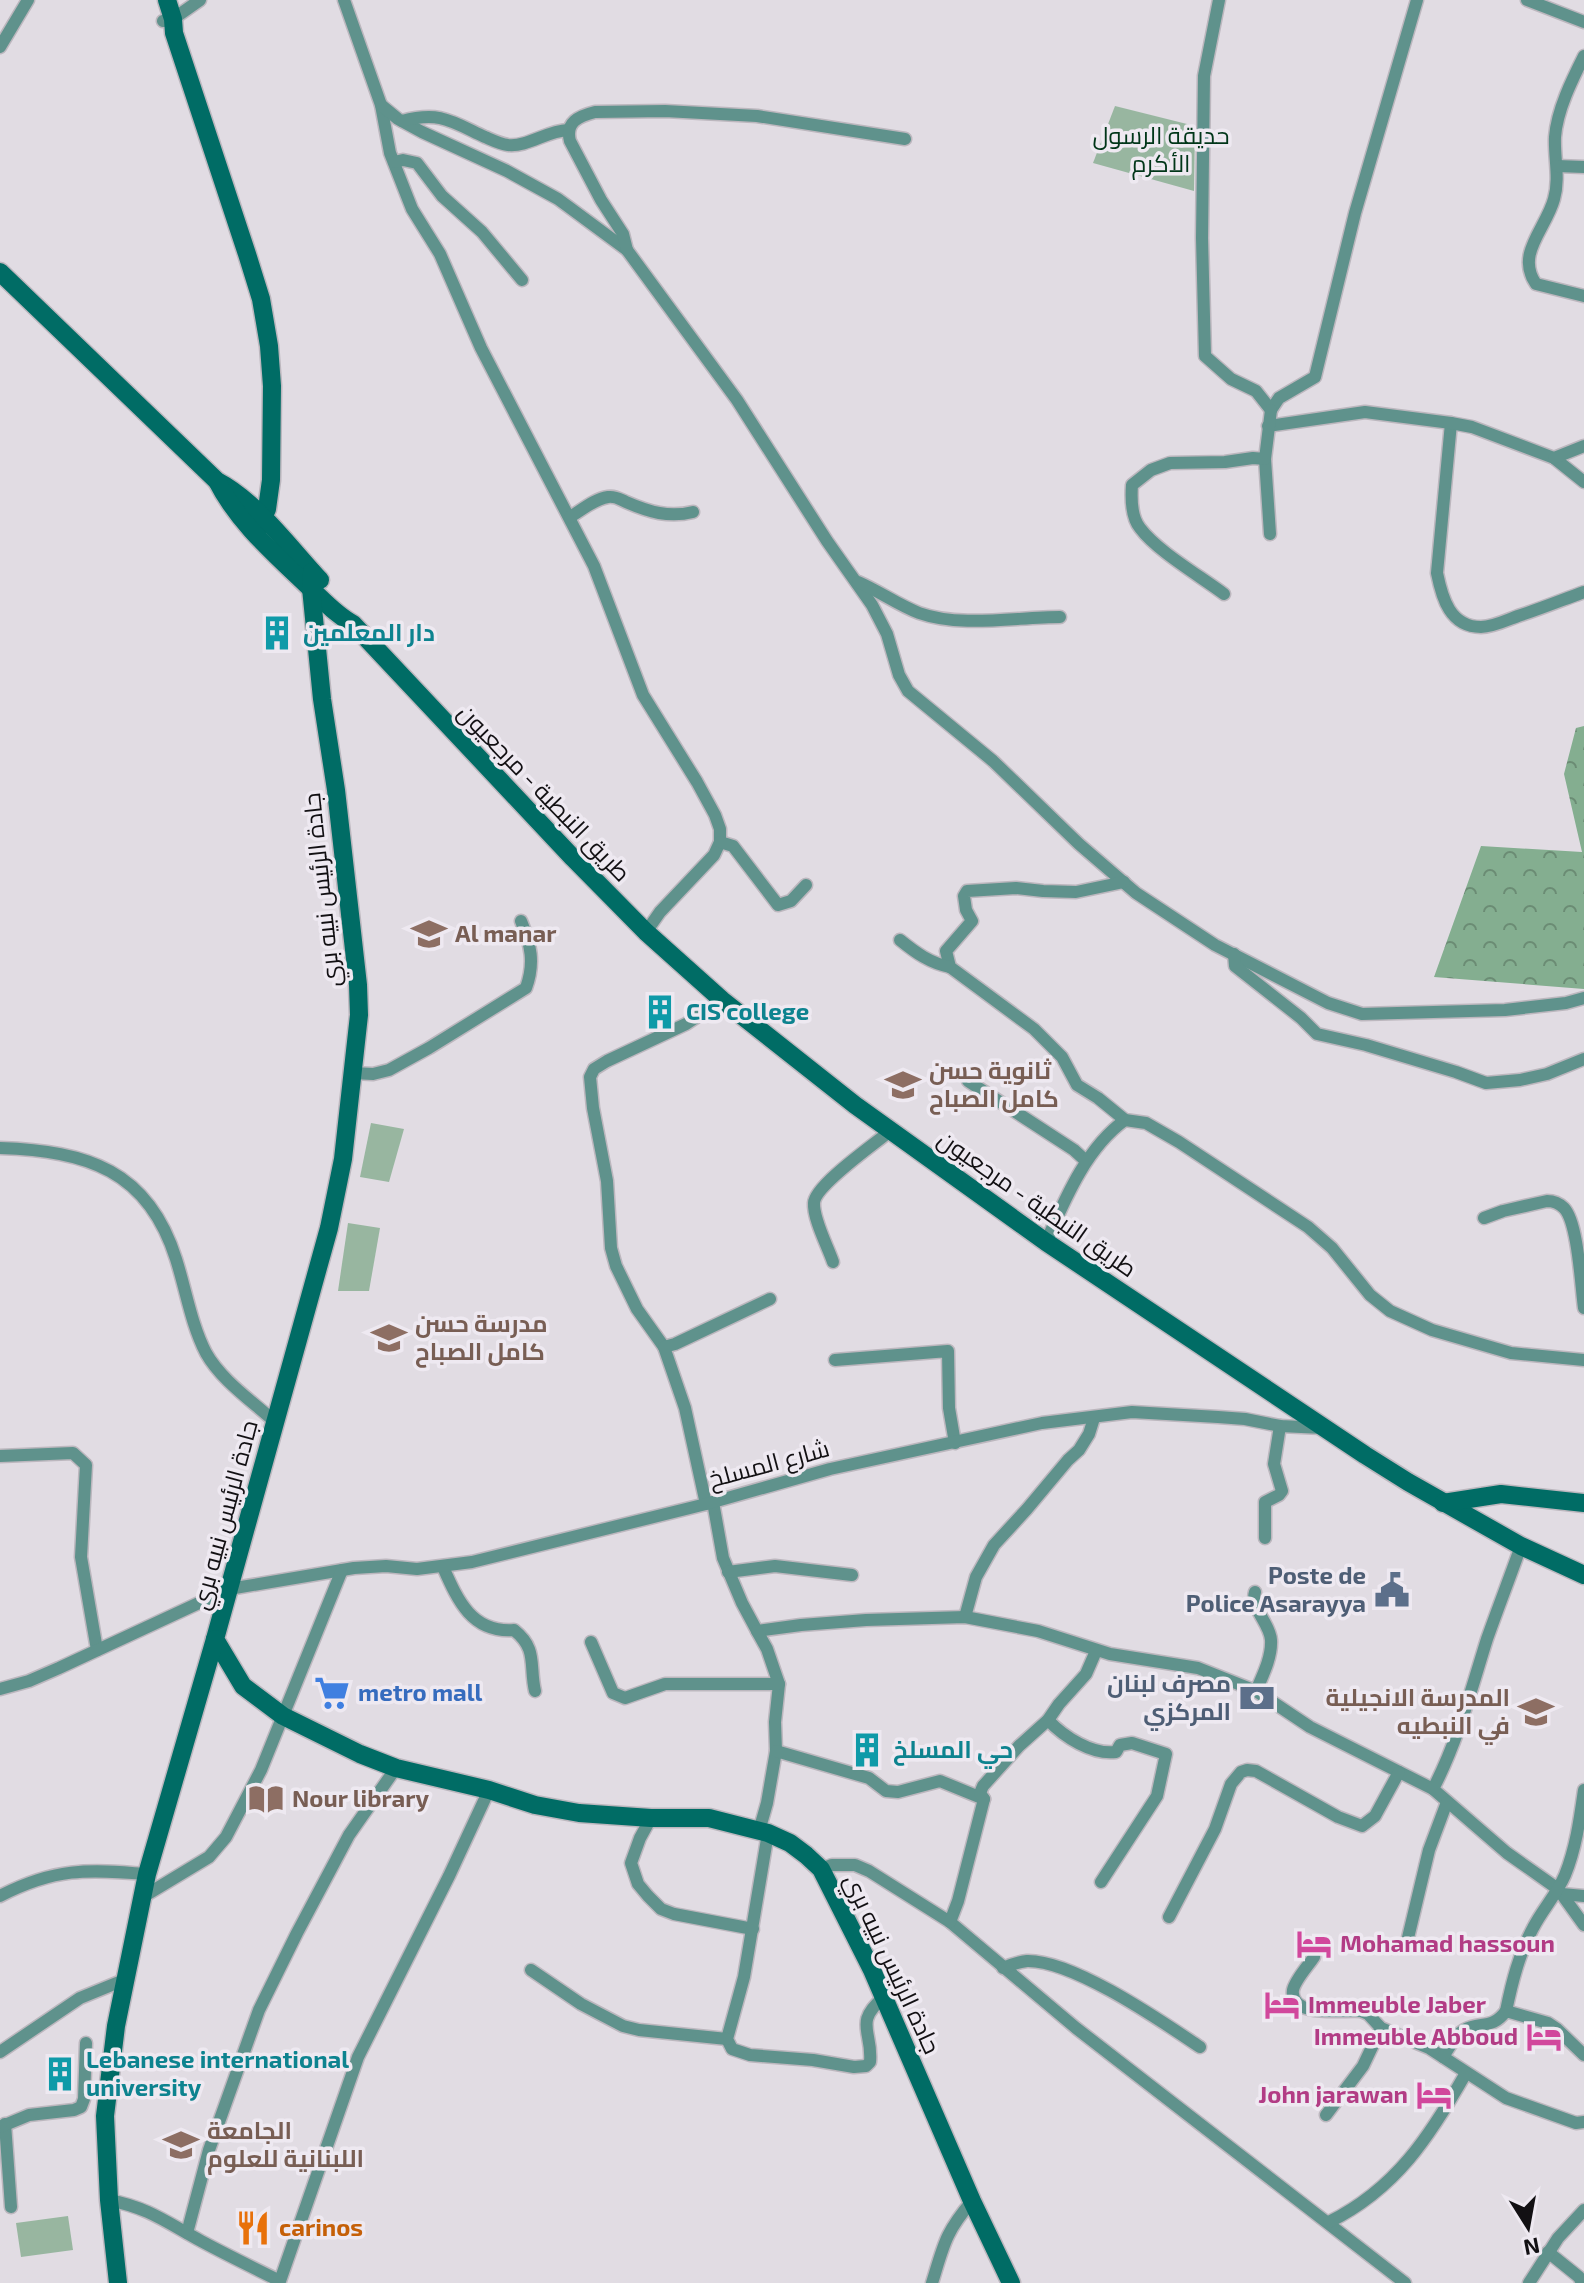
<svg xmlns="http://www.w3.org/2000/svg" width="1584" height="2283" viewBox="0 0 1584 2283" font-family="'Exo 2',Cairo,sans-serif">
	<defs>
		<pattern id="forest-crowns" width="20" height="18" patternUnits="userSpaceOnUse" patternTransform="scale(2)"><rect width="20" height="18" fill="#84ae90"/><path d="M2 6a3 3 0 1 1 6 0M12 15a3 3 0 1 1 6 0" fill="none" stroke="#6b8c74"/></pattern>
	</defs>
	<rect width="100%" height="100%" fill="#e1dce3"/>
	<g fill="#98b6a0">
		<path d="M1115,106L1195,126L1194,191L1093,163Z"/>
		<path d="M371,1123L404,1129L389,1182L360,1177Z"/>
		<path d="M348,1223L380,1228L369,1291H338Z"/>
		<path d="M68,2216L73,2250L21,2257L16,2223Z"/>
	</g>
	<path fill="url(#forest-crowns)" d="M1584,726V989L1434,977L1481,846L1582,852L1564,774L1576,728Z"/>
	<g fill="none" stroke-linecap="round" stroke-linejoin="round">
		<g stroke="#bcb7be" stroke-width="15">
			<g id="street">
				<path d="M344,0L381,105L390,153L412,209L440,254L481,348L594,566L643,695L697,782L715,815L720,829V842L714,855L660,912L646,932"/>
				<path d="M1219,0L1204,76L1202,238L1205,356L1231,379L1256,391L1271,410L1279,398L1315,377L1355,213L1417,0"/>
				<path d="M1527,0L1584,22"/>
				<path d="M163,21L173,19L200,0"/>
				<path d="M0,47L28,0"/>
				<path d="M1584,56C1572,80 1557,110 1555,137C1554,158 1560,178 1554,199C1546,229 1515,254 1536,284L1584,296"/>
				<path d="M381,105L398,119L422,132L507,171L558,199L627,250L737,400L827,541L872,605L887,634L899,675L908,691L993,761L1079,844L1136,893L1215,945L1328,1003L1362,1014L1505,1010L1566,1003L1584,998"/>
				<path d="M402,121C440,111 451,121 485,137C492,140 500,144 508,145C528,147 546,131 568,130"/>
				<path d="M394,162L403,160L417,163L442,196L482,232L522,280"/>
				<path d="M1557,166L1584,167"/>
				<path d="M627,250L623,234L601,200L570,141C565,122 579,116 595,112L665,111L757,116L905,139"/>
				<path d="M1451,423L1437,573C1442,598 1450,627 1481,627C1493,627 1507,620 1518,616C1540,609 1562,600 1584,592"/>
				<path d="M1268,426L1365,412L1451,423L1472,427L1554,458L1584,482"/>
				<path d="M1554,458L1584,446"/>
				<path d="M1265,459L1270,534"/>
				<path d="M570,517C582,510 594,499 608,497C616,496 619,499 626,502C649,512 669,518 693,512"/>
				<path d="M858,582C879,591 898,605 919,613C961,628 1016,617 1060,617"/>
				<path d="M1224,594C1200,576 1157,551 1140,528C1131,517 1131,499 1132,485L1151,470L1170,463L1225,462L1253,458L1265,459L1271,410"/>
				<path d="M720,842L733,846L778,905L791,901L806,885"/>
				<path d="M1124,882L1076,892L1043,891L1016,888L967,891L964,896L966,910L972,921L946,951L950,967L1034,1029L1062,1057L1077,1085L1098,1098L1125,1120L1146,1123L1179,1142L1308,1227L1332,1248L1370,1295L1390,1311L1432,1330L1511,1353L1584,1360"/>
				<path d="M900,940C916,953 930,963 950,967"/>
				<path d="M1234,954L1235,966L1301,1018L1317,1034L1366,1045L1456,1072L1486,1083L1520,1080L1547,1074L1584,1059"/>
				<path d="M352,1073L373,1074L389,1070L429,1048L526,988C535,963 531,945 521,921"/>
				<path d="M968,1081L1074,1150L1086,1161"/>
				<path d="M0,1148C87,1151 148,1170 176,1259C186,1290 191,1324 206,1353C221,1380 252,1401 275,1422"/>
				<path d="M1484,1218L1503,1211L1547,1201C1553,1201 1559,1203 1564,1208C1578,1222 1581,1287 1584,1308"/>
				<path d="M1046,1242C1065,1199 1086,1148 1125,1120"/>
				<path d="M833,1262C828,1247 813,1219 814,1203C815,1185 875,1144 890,1131"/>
				<path d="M664,1347L637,1309L616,1266L611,1248L607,1181L593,1108L590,1077L594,1069L607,1061L686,1024L722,1000"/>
				<path d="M835,1360L948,1351L949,1408L955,1443"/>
				<path d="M0,1456L73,1453L86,1465L81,1557L97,1650"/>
				<path d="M713,1502L723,1558L742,1603L757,1631L801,1625L866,1620L965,1617L1038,1631L1110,1654L1198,1668L1256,1691L1310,1727L1433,1789"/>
				<path d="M706,1504L685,1408L664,1347L675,1344L770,1299"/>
				<path d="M1265,1538V1502L1279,1495L1282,1491L1274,1464L1280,1426"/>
				<path d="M1521,1546C1510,1577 1498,1608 1487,1639C1471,1690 1458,1741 1433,1789L1507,1853L1558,1889L1584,1925"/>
				<path d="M443,1567C458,1601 472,1633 514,1630C538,1649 529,1665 535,1691"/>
				<path d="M728,1572L775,1566L852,1575"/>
				<path d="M1255,1592C1250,1608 1270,1623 1271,1640C1272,1657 1263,1675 1256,1691"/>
				<path d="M965,1617L976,1577L994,1545L1027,1509L1068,1460L1079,1450L1089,1434L1094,1418"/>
				<path d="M757,1631L767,1649L779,1684L775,1722L776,1751L767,1803L759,1831"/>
				<path d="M591,1642L613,1693L625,1698L665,1684H779"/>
				<path d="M0,1689L29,1681L59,1668L229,1589L354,1568L386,1566L417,1569L472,1562L706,1504L830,1469L1042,1423L1132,1412L1218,1417L1245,1419L1280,1426L1323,1428"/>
				<path d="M1048,1720C1064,1737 1092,1755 1116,1752L1120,1745L1132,1743L1166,1754L1157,1796L1101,1882"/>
				<path d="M776,1751L869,1778L886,1791L898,1792L940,1781L984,1799"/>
				<path d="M651,1818L640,1838L631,1863L638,1884L648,1896L661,1909L674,1914L753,1929"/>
				<path d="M768,1833L744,1977L727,2039L732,2049L750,2055L813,2060L854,2067L866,2066L870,2062C873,2031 853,2023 884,1997"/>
				<path d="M821,1869L832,1865H855L869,1871L950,1922L1076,2028L1405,2283"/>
				<path d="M1562,1894L1584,1896"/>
				<path d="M0,1896C54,1868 87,1869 147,1874"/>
				<path d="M141,1898L209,1857L226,1837L261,1770L342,1570"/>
				<path d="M1169,1917L1215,1829L1231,1784L1241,1772L1247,1770L1256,1771L1338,1817L1362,1826L1375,1816L1399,1772"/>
				<path d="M950,1922L958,1901L984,1799L980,1793L983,1786L1019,1746L1048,1720L1059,1704L1086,1674L1096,1651"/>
				<path d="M1407,1942L1429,1850L1447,1802"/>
				<path d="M1314,1957C1308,1966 1295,1980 1293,1990C1289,2019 1346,2009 1361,2011L1368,2014L1381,2028L1429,2048L1506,2098L1576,2123L1584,2122"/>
				<path d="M1003,1968C1010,1965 1019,1962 1027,1961C1073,1960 1161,2021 1200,2047"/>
				<path d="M531,1970L581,2004L623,2026L639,2030L727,2039"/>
				<path d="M1506,2011C1512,1982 1519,1954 1533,1928C1542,1910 1557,1894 1565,1875C1576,1848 1580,1818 1584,1790"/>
				<path d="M0,2052L80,1998L124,1980"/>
				<path d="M1443,2057C1449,2048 1455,2035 1464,2030C1481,2021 1492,2030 1506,2011L1548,2023L1557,2029L1584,2055"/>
				<path d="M1326,2115L1363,2066L1381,2028"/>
				<path d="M5,2124L11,2207"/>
				<path d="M0,2127L29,2115L74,2110L81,2107L84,2099L86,2043"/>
				<path d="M109,2200C149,2208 166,2222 201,2241C227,2255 254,2268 280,2281L358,2057L449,1876L489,1790"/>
				<path d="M1329,2222C1396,2189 1430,2136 1466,2073"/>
				<path d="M187,2233L209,2150L259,2010L297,1933L349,1835L396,1768"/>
				<path d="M1548,2252L1579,2277L1582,2283"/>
				<path d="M932,2283C944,2244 945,2233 972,2201"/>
				<path d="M1529,2283L1558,2238L1584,2210"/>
			</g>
		</g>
		<g stroke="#bcb7be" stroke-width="21">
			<g id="secondary">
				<path d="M167,0L173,19L174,33L247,254L261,299L269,346L272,386L271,480L267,509L256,533"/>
				<path d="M0,272L217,481C256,501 290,548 320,580"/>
				<path d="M217,481C238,523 277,556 310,588C324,601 336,615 353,624L573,858L646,932L722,1000L855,1105L1046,1242L1365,1455L1408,1482L1521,1546L1584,1575"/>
				<path d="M312,572L311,588L322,699L336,790L358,985L359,1015L343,1159L329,1228L215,1639L243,1686L283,1716L360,1754L396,1768L489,1790L535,1805L579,1813L651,1818H709L768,1833L790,1843L806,1855L821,1869L872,1970L972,2201L1011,2283"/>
				<path d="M1443,1503L1501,1494L1584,1503"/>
				<path d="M118,2283L109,2200L105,2116L116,2026L147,1874L215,1639"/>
			</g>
		</g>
		<use href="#street" stroke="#5f928c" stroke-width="12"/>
		<use href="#secondary" stroke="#006c65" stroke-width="18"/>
	</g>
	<defs>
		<g id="building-bare" transform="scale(2.76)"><path d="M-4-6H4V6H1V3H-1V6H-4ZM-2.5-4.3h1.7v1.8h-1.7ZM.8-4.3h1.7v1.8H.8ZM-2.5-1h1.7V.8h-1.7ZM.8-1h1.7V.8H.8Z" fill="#0f9aa8" stroke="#eee9f1" stroke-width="2.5" paint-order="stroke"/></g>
		<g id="university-bare" transform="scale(2.76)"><path d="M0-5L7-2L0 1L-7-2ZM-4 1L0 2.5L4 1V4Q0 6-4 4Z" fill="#8d6e63" stroke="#eee9f1" stroke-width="2.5" paint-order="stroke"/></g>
		<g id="school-bare" transform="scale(2.76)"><path d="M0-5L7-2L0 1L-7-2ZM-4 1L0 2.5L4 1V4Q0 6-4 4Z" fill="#8d6e63" stroke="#eee9f1" stroke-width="2.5" paint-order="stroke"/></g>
		<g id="civic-bare" transform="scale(2.76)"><path d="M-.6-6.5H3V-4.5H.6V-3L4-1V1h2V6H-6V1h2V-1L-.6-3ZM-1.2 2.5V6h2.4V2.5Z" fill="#5c6f8a" stroke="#eee9f1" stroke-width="2.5" paint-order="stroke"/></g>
		<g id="supermarket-bare" transform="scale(2.76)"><path d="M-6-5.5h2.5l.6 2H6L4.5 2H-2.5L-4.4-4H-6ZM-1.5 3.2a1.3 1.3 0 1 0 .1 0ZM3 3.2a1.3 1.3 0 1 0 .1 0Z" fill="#3f7fe0" stroke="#eee9f1" stroke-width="2.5" paint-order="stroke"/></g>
		<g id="bank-bare" transform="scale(2.76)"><path d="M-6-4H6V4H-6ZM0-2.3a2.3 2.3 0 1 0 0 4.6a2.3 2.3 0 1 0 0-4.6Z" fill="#5c6f8a" stroke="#eee9f1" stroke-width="2.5" paint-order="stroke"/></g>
		<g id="library-bare" transform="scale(2.76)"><path d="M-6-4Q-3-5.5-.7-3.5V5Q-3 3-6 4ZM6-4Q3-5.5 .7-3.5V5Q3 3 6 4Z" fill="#8d6e63" stroke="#eee9f1" stroke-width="2.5" paint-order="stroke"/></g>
		<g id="hotel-bare" transform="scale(2.76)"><path d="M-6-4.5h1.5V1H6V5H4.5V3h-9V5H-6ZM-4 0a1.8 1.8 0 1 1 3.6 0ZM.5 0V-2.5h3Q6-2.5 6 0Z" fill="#d1479c" stroke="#eee9f1" stroke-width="2.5" paint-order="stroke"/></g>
		<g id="restaurant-bare" transform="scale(2.76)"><path d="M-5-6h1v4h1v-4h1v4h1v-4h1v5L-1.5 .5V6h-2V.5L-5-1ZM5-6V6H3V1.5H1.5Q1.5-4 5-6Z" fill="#e8710a" stroke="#eee9f1" stroke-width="2.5" paint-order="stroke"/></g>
	</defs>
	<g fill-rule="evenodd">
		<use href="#building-bare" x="277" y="633"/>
		<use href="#university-bare" x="429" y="934"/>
		<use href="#building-bare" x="660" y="1012"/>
		<use href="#school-bare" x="903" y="1085"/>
		<use href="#school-bare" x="389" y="1338"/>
		<use href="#civic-bare" x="1392" y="1590"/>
		<use href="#supermarket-bare" x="332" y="1693"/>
		<use href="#bank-bare" x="1257" y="1698"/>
		<use href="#school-bare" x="1536" y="1712"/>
		<use href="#building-bare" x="867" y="1750"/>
		<use href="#library-bare" x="266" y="1799"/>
		<use href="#hotel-bare" x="1314" y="1944"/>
		<use href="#hotel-bare" x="1282" y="2005"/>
		<use href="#hotel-bare" x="1544" y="2037"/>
		<use href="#building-bare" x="60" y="2074"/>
		<use href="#hotel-bare" x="1434" y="2095"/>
		<use href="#university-bare" x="181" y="2145"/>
		<use href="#restaurant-bare" x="253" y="2228"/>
	</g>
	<g text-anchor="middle" stroke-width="7" stroke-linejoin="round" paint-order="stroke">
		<g font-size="24" fill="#013619" stroke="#eee9f1">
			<text x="1161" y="144">حديقة الرسول<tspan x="1161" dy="28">الأكرم</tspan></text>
		</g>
		<g font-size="24" font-weight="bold" fill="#0d838f" stroke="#eee9f1" text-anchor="start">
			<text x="303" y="641">دار المعلمين</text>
			<text x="686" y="1020">CIS college</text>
			<text x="893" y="1758">حي المسلخ</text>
			<text x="86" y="2068">Lebanese international<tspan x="86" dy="28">university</tspan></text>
		</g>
		<g font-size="24" fill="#121013" stroke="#eee9f1">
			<text transform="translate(544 793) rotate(46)" y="8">طريق النبطية - مرجعيون</text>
			<text transform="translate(322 890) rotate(-96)" y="8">جادة الرئيس نبيه بري</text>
			<text transform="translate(1037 1204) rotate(35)" y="8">طريق النبطية - مرجعيون</text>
			<text transform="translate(769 1464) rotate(-15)" y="8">شارع المسلخ</text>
			<text transform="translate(225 1515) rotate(-75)" y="8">جادة الرئيس نبيه بري</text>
			<text transform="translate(892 1964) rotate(65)" y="8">جادة الرئيس نبيه بري</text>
		</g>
		<g font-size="24" font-weight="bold" fill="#785e54" stroke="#eee9f1" text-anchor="start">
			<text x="455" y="942">Al manar</text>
			<text x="929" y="1079">ثانوية حسن<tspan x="929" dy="28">كامل الصباح</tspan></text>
			<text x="415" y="1332">مدرسة حسن<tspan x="415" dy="28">كامل الصباح</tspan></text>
			<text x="1510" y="1706" text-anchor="end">المدرسة الانجيلية<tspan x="1510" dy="28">في النبطيه</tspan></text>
			<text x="292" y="1807">Nour library</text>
			<text x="207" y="2139">الجامعة<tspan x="207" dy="28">اللبنانية للعلوم</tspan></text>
		</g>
		<g font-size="24" font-weight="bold" fill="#4e5e75" stroke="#eee9f1" text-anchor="end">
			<text x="1366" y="1584">Poste de<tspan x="1366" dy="28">Police Asarayya</tspan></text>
			<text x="1231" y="1692">مصرف لبنان<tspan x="1231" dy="28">المركزي</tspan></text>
		</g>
		<g font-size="24" font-weight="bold" fill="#366cbe" stroke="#eee9f1" text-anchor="start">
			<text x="358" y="1701">metro mall</text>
		</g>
		<g font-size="24" font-weight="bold" fill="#b23c85" stroke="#eee9f1" text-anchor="start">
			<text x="1340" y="1952">Mohamad hassoun</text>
			<text x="1308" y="2013">Immeuble Jaber</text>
			<text x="1518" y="2045" text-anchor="end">Immeuble Abboud</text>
			<text x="1408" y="2103" text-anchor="end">John jarawan</text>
		</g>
		<g font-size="24" font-weight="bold" fill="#c56008" stroke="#eee9f1" text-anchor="start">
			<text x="279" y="2236">carinos</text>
		</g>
	</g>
	<g transform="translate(1528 2227) rotate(169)" stroke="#eee9f1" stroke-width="6" paint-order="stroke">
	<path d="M0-6L14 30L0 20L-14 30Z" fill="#121013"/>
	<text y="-12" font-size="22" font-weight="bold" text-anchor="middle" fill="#121013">N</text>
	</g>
</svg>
